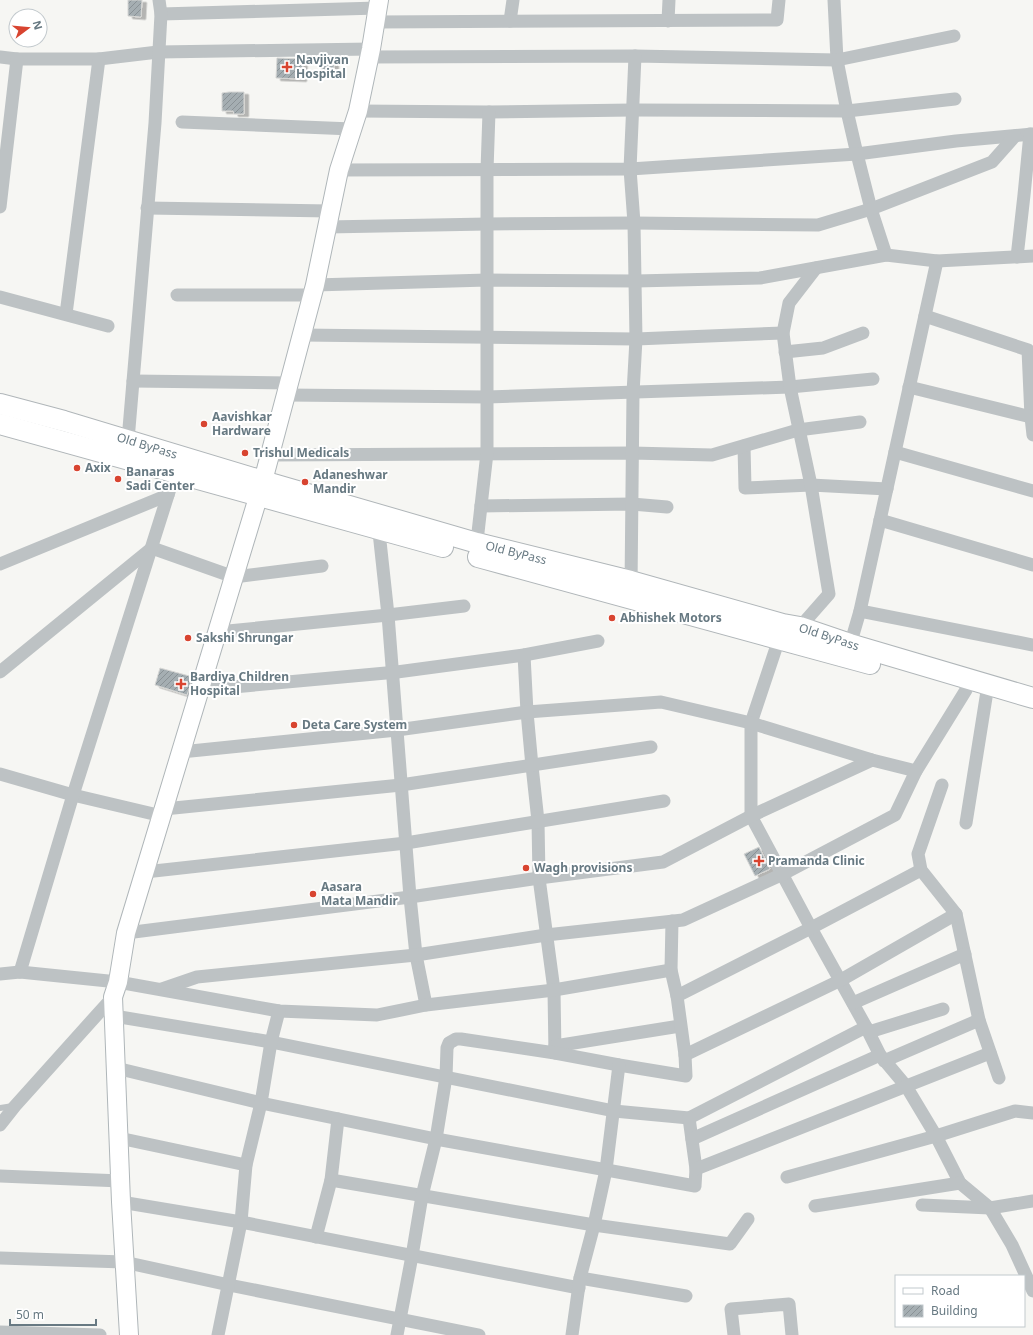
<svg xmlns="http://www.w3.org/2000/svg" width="1033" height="1335" viewBox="0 0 1033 1335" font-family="'Noto Sans',sans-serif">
	<defs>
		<pattern id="building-hatch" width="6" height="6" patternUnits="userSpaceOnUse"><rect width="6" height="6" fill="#a5aeb2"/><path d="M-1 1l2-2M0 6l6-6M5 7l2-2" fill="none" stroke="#8a9296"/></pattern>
		<filter id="shadow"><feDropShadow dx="4.5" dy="2.5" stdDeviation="0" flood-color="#0004"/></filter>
	</defs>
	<rect width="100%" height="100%" fill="#f6f6f3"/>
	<g fill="url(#building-hatch)" stroke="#d7d7d5" filter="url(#shadow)">
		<path d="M128,0H142L141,17L128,16Z"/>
		<path d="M277,58L303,59L302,79L276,78Z"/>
		<path d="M322,60L334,61V71L321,70Z"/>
		<path d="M229,92H244V114H234L233,111H222V93Z"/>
		<path d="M160,668L193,677L187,695L155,685Z"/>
		<path d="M759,847L770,869L755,876L744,854Z"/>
	</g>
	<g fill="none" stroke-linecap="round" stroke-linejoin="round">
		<g stroke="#afb6b9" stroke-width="20">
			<path id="secondary" d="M129,1335L121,1202L113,997L118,982L126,933L263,481L315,285L339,170L358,111L371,49L379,0"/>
		</g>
		<g stroke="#b0b6b9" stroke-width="22">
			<g id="primary">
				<path d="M0,404L64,421L263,481L477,543L631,581L783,624L800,627L850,644L1033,698"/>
				<path d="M0,424L443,547"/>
				<path d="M478,557L870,664"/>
			</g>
		</g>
		<path stroke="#bdc2c4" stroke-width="6" d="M0,1108L13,1106"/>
		<g stroke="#bdc2c4" stroke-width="13">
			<path d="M834,0L837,60L847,111L857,154L871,209L886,255"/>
			<path d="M161,14L378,8"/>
			<path d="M510,21L513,0"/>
			<path d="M668,21L669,0"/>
			<path d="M376,22L777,20L779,0"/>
			<path d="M0,57L17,59H99L158,52L371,49"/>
			<path d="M369,57L635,56L837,60L954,36"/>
			<path d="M358,111L489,112L632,110L847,111L955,99"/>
			<path d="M182,122L352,129"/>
			<path d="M339,170L630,169L857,154L956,141L1033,134"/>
			<path d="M0,207L17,59"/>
			<path d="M147,208L330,211"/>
			<path d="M327,227L487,224L634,223L818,225L871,209L992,162L1015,136"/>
			<path d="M1017,257L1024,195L1030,134"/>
			<path d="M315,285L487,280L636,281L760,278L886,255L937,261L1033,256"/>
			<path d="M177,295H313"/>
			<path d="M0,297L108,326"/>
			<path d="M66,314L99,59"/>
			<path d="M925,316L1028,350L1031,417L1033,435"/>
			<path d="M302,335L636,339L783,333"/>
			<path d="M785,352L823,348L863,333"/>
			<path d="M133,381L289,383"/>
			<path d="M909,387L1031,417"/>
			<path d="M286,395L487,397L790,387L873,379"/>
			<path d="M128,440L155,123L161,14L159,0"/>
			<path d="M744,446L745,488L811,485L887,489"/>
			<path d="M895,452L1033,491"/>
			<path d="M270,455L632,453L712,455L798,430L860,422"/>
			<path d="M481,506L632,504L667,507"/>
			<path d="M880,520L1033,565"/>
			<path d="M378,523L388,615L410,897L416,955L426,1005"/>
			<path d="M476,550L487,453V170L489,112"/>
			<path d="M0,564L168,495"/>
			<path d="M631,587L633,393L636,339L634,223L630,169L635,56"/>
			<path d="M860,611L1033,645"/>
			<path d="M218,632L388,615L464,606"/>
			<path d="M797,632L800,627L829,594L811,485L790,387L783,333L789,303L816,268"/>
			<path d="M781,633L751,723V816L811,928L866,1027L880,1055L906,1086L936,1136L960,1183L990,1208L1012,1245L1033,1291"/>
			<path d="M848,652L860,611L937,261"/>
			<path d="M524,655L527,712L532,766L538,821L539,878L554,990L555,1053"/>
			<path d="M0,672L152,548L234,577L322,566"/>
			<path d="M200,690L397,672L524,655L598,641"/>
			<path d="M181,752L397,730L527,712L661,702L751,723L872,760L916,771"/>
			<path d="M0,774L73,795L162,816"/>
			<path d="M942,785L918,854L921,870L956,914L979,1020L999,1078"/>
			<path d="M164,809L401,785L651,747"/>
			<path d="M966,823L988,685"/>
			<path d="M145,872L406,843L664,801"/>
			<path d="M126,933L410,897L539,878L663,862L751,816L872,760"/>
			<path d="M20,972L73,795L175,473"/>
			<path d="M0,974L20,972L118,982L279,1011L377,1015L426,1005L554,990L671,970"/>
			<path d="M162,989L197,977L416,955L546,935L683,920L783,874L895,815L916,771L966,690L970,679"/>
			<path d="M677,996L811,928L921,870"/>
			<path d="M853,1003L965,954"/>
			<path d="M114,1016L271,1042L614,1111L689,1118L866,1027"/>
			<path d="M869,1032L943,1009"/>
			<path d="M555,1046L680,1026"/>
			<path d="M685,1055L841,980L956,914"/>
			<path d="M884,1061L979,1020"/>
			<path d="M116,1068L261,1103L436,1139L695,1186L696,1169L689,1118"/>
			<path d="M0,1125L15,1106L113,997"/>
			<path d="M119,1138L246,1165"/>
			<path d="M692,1139L880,1055"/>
			<path d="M696,1169L990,1053"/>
			<path d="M0,1176L121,1181"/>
			<path d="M787,1177L936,1136L1015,1111L1033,1113"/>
			<path d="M331,1180L594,1225L730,1244L748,1219"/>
			<path d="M121,1202L241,1222L579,1288"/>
			<path d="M922,1205L990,1208L1033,1201"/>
			<path d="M815,1206L960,1183"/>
			<path d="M316,1237L331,1180L338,1119"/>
			<path d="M0,1258L124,1262L229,1285L479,1335"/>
			<path d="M580,1278L686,1296"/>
			<path d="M0,1332L100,1335"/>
			<path d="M218,1335L241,1222L246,1165L261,1103L271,1042L279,1011"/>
			<path d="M397,1335L412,1256L422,1196L436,1139L446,1077L447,1048L449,1043L456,1039H461L555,1053L619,1065L686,1076L685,1055L677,996L671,970L672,921"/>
			<path d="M572,1335L580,1278L594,1225L606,1170L619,1065"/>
			<path d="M734,1335L731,1309L789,1304L792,1335"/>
		</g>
		<use href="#secondary" stroke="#fff" stroke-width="18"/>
		<use href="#primary" stroke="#fff" stroke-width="20"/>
	</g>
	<g fill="#d84430" stroke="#fff" stroke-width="1.5">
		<path d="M285 61h4v4h4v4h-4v4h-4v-4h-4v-4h4z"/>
		<circle cx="204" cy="424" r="4"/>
		<circle cx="245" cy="453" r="4"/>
		<circle cx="77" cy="468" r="4"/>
		<circle cx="118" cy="479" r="4"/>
		<circle cx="305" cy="482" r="4"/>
		<circle cx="612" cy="618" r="4"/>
		<circle cx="188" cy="638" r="4"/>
		<path d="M179 678h4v4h4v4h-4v4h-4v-4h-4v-4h4z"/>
		<circle cx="294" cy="725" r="4"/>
		<path d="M757 855h4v4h4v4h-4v4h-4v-4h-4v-4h4z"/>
		<circle cx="526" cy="868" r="4"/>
		<circle cx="313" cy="894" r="4"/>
	</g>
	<g text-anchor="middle" stroke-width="4" stroke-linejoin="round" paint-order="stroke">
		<g font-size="12" font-weight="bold" fill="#677982" stroke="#fff" text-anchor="start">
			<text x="296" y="64">Navjivan<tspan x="296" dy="14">Hospital</tspan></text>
			<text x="212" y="421">Aavishkar<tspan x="212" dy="14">Hardware</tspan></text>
			<text x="253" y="457">Trishul Medicals</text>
			<text x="85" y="472">Axix</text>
			<text x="126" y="476">Banaras<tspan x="126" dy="14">Sadi Center</tspan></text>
			<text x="313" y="479">Adaneshwar<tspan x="313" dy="14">Mandir</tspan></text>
			<text x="620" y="622">Abhishek Motors</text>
			<text x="196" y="642">Sakshi Shrungar</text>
			<text x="190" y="681">Bardiya Children<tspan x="190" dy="14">Hospital</tspan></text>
			<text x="302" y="729">Deta Care System</text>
			<text x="768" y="865">Pramanda Clinic</text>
			<text x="534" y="872">Wagh provisions</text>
			<text x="321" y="891">Aasara<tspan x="321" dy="14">Mata Mandir</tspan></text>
		</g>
		<g font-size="12" fill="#677982" stroke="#fff">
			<text transform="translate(147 446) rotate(17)" y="4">Old ByPass</text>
			<text transform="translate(516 553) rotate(14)" y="4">Old ByPass</text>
			<text transform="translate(829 637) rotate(18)" y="4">Old ByPass</text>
		</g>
	</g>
	<rect x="895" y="1275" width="130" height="52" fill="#ffffff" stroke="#c2c9cd"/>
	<rect x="903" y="1288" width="20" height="6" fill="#ffffff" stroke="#c2c9cd"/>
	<text x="931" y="1295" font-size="12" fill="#677982">Road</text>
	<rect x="903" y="1305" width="20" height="12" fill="url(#building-hatch)" stroke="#c2c9cd"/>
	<text x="931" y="1315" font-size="12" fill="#677982">Building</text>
	<g transform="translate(28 28) rotate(74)"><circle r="19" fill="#ffffff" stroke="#c2c9cd"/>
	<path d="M0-3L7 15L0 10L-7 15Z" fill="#d84430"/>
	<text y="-6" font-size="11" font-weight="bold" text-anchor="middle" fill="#677982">N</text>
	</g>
	<path d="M10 1319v6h86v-6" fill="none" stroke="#677982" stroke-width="2"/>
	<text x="16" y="1319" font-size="12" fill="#677982" stroke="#ffffff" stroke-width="3" paint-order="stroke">50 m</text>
</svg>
